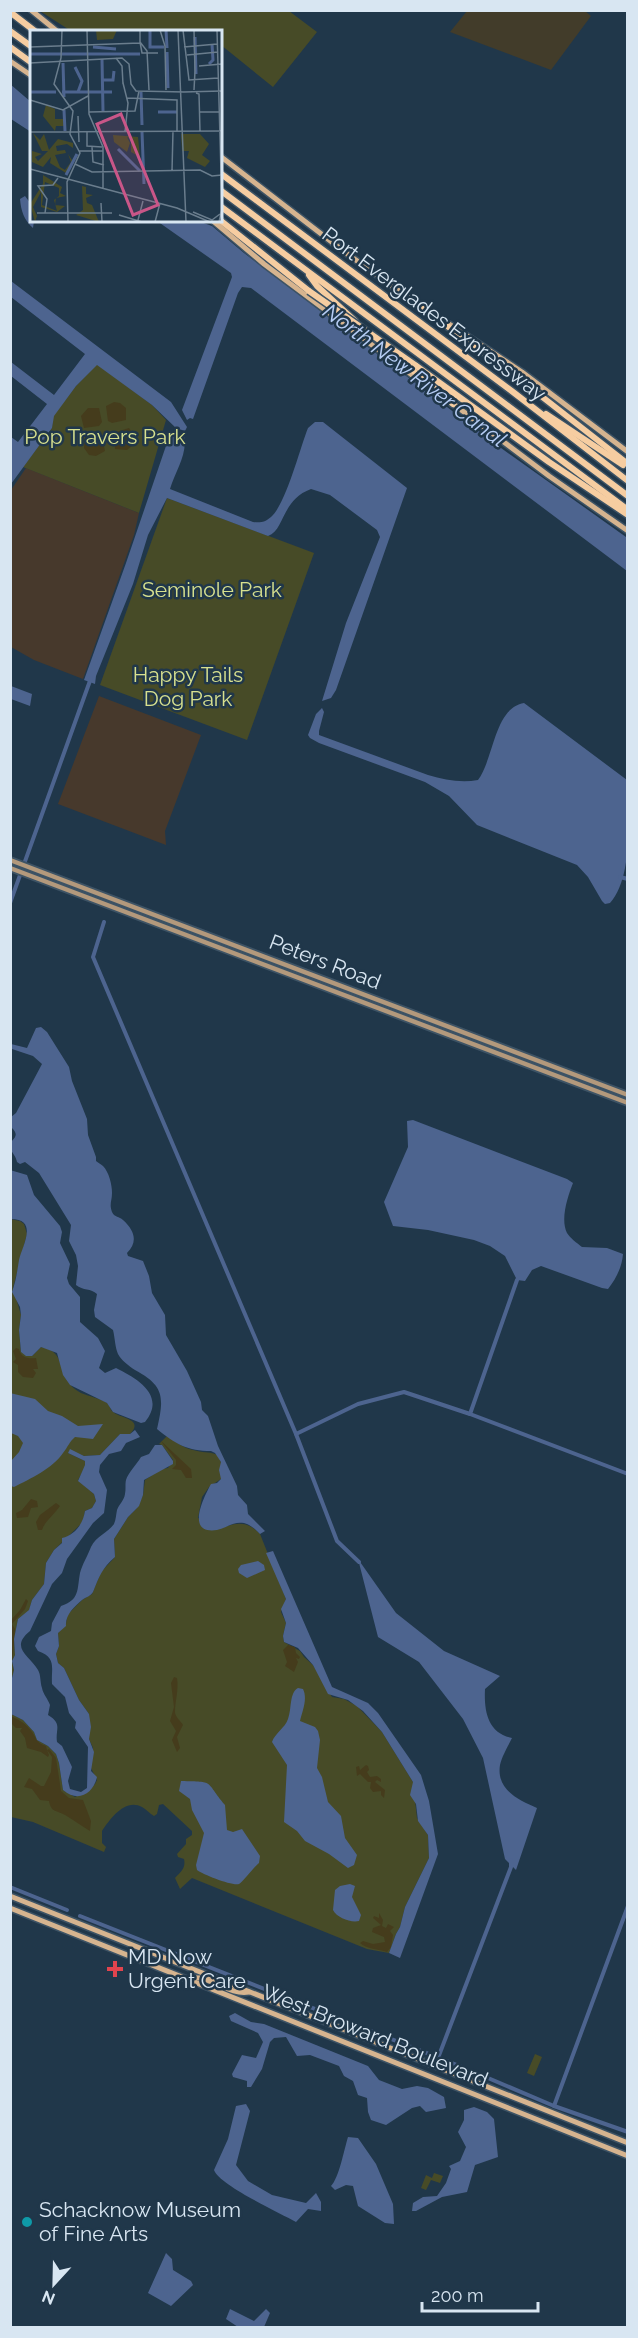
<svg xmlns="http://www.w3.org/2000/svg" width="638" height="2338" viewBox="0 0 638 2338" font-family="Raleway,sans-serif">
	<rect width="100%" height="100%" fill="#20374a"/>
	<path fill="#423c2a" d="M585,11L591,16L551,70L450,32L467,11Z"/>
	<g fill="#47392c">
		<path d="M26,468L139,513L134,535L83,679L34,660L11,647V490Z"/>
		<path d="M99,696L201,735L165,831L166,845L58,804Z"/>
	</g>
	<g fill="#474b27">
		<path d="M40,11H289L317,32L273,87L221,45L220,32L71,31Z"/>
		<path d="M97,364L152,405L166,420L139,513L23,467L52,428L53,416L76,386Z"/>
		<path d="M167,498L314,553L247,740L100,685Z"/>
		<path d="M10,1219L20,1221L24,1224L27,1234L13,1288L21,1315L19,1330L21,1352L32,1356L41,1347C70,1352 53,1378 81,1393C90,1397 100,1398 107,1403C110,1405 110,1409 112,1411C119,1419 145,1418 130,1434H120L100,1455L84,1456L70,1450L68,1453L85,1461L86,1465L78,1480L94,1494L96,1501L92,1508L85,1511L83,1522L54,1550L46,1563L44,1584L32,1600L29,1611L18,1619L14,1639L15,1655L12,1661L14,1670L11,1682Z"/>
		<path d="M167,1436C175,1441 183,1448 193,1450C214,1456 224,1446 221,1479L209,1487L202,1497L198,1518L222,1528C237,1522 248,1521 260,1534L286,1599L281,1612L286,1623L283,1636L284,1642L300,1651L304,1657L313,1665L332,1697L344,1699L357,1706L382,1732L413,1782L417,1818L428,1835L429,1858L405,1907L400,1927L396,1934L389,1953L367,1949L192,1878L180,1889L175,1878C181,1872 186,1868 184,1859L178,1857L177,1854L186,1844V1839L192,1835V1831L163,1804L159,1805L157,1814L154,1816C150,1814 146,1809 142,1807C125,1798 110,1819 102,1831V1843L106,1847L104,1852L33,1822L11,1817V1714L23,1720L34,1732L37,1740L48,1746L56,1754L59,1763L63,1790L75,1797C84,1792 93,1790 97,1780L90,1766L93,1748L89,1739V1714L79,1700L64,1668L58,1663L56,1654L59,1646L58,1633L66,1624L67,1615L82,1600L92,1594L101,1572L115,1557L114,1539L128,1517L136,1509L143,1495L145,1480L161,1469L168,1468L173,1460L162,1445L159,1444Z"/>
		<path d="M535,2054L542,2057L534,2076L527,2073Z"/>
		<path d="M434,2173L443,2176L440,2183L431,2180L426,2190L421,2188L426,2175L432,2178Z"/>
	</g>
	<g fill="#453c1c">
		<path d="M114,402L120,403L126,408V420L112,423L108,421L106,406Z"/>
		<path d="M88,408H99L102,422L99,426L84,428L81,416Z"/>
		<path d="M129,428L135,438L133,445L127,450L115,449L114,436L116,432Z"/>
		<path d="M99,435L102,437L105,451L96,456L89,455L84,448L85,437Z"/>
		<path d="M16,1348L19,1349C21,1358 28,1359 36,1358L38,1369H33L36,1373L33,1378L23,1377L18,1372V1365L13,1362L16,1359L13,1351Z"/>
		<path d="M160,1440L191,1469L192,1478H186L181,1470L172,1469L176,1465V1460Z"/>
		<path d="M31,1499L37,1501L38,1507L31,1508L28,1517L17,1518L16,1513L22,1510Z"/>
		<path d="M56,1503L60,1506C53,1516 45,1521 42,1530H38L36,1522L40,1515Z"/>
		<path d="M26,1599L28,1601L25,1609L12,1624L15,1629L11,1678V1620L20,1610Z"/>
		<path d="M288,1645L295,1647L296,1653L300,1657L299,1659L296,1658L298,1662L294,1672L285,1666L287,1662L283,1650Z"/>
		<path d="M174,1677L177,1678C179,1690 175,1701 175,1712C175,1717 181,1721 183,1725L177,1737L180,1748L177,1752L172,1740L176,1731L170,1721L174,1707L171,1683Z"/>
		<path d="M11,1716C19,1720 27,1724 32,1732C37,1739 36,1743 46,1746L47,1750L49,1749L56,1758L61,1791L69,1798L83,1800L91,1821L90,1831C81,1826 74,1820 65,1815C57,1810 51,1813 49,1801L40,1800L32,1789L24,1787L29,1778L41,1786H44L51,1772L52,1757L47,1750L49,1755L48,1757L41,1752L27,1748L25,1738L20,1731L22,1728H16L11,1723Z"/>
		<path d="M366,1765L368,1766L369,1770L367,1772L370,1777L377,1776L381,1779V1782L377,1780L375,1782L385,1790L384,1798L381,1795V1791L373,1792L370,1788L371,1782H368L360,1774L357,1776L356,1767L359,1766L360,1770Z"/>
		<path d="M379,1913L383,1920L382,1926L386,1928L388,1924L394,1927L390,1931L393,1935L391,1947L387,1952C379,1949 366,1949 360,1943L363,1941L373,1944L385,1942L384,1937L372,1932L373,1928L381,1925L373,1918L374,1916L379,1918Z"/>
	</g>
	<g fill="#4d648f">
		<path d="M10,84L31,102V132L11,119Z"/>
		<path d="M25,196L31,204L32,220L34,221L33,228C24,220 21,211 20,199Z"/>
		<path d="M157,221H198L212,226L244,253L501,448L626,537L627,571L251,288L242,287L238,293L193,419L190,418L187,420L182,410L232,277L231,273Z"/>
		<path d="M11,281L171,402L187,427L185,431L176,428L152,405L97,365L76,386L54,416L52,428L11,484V437L18,442L47,404L11,376V362L54,395L85,354L11,297Z"/>
		<path d="M315,422H323L407,488L336,690L331,698L322,701L346,623L380,537L377,530L330,495L311,489C281,500 285,530 268,536L167,498L148,535L133,584L96,676L95,684L84,680L126,563L168,440L176,433L184,436C188,454 175,472 170,489L253,522C261,523 265,522 271,517C286,504 300,448 308,428Z"/>
		<path d="M11,686L32,694L30,706L11,699Z"/>
		<path d="M524,703L627,780C628,814 634,876 610,903L605,904L602,901L588,877L577,865L477,825L449,796L425,782L319,743L310,738L308,735L316,714L322,708L324,712L319,731V735L428,775C445,780 461,783 478,780C494,759 494,708 524,703Z"/>
		<path d="M41,1027L47,1032L69,1067L72,1081L87,1119L88,1135L96,1157V1161C98,1163 101,1164 103,1166C109,1172 112,1185 112,1193C112,1201 109,1204 112,1212C115,1218 119,1216 123,1220C135,1231 138,1242 127,1253L128,1256L143,1261L149,1276L152,1293L165,1315L166,1335L187,1371L201,1402L202,1410L208,1416L218,1446L237,1486L238,1495L247,1505L248,1514L265,1531L260,1534C255,1529 251,1525 244,1523C233,1521 227,1528 217,1530C184,1535 205,1495 211,1484L217,1483L221,1479L219,1470L221,1462L215,1453L211,1451C188,1451 175,1444 157,1429C164,1398 165,1386 135,1370C129,1366 121,1360 118,1354C115,1347 115,1338 113,1330L95,1317L94,1310L97,1294C91,1288 83,1291 76,1285L78,1266L76,1255L69,1241L71,1225L39,1173L25,1162L20,1164L17,1162C16,1156 12,1153 10,1148C8,1139 23,1138 11,1127V1117L16,1113L42,1064L33,1056L12,1049L11,1044L27,1048L36,1028Z"/>
		<path d="M413,1120L567,1179L573,1183C568,1196 560,1219 567,1233C570,1238 577,1243 582,1247L607,1248L623,1254C622,1267 616,1279 608,1289L602,1288L541,1266L532,1270L525,1281L517,1280L505,1256L490,1246L474,1240L428,1230L393,1226L384,1202L408,1147L407,1121Z"/>
		<path d="M10,1170L27,1175L34,1195L60,1226L62,1232L60,1243L70,1264L67,1278L69,1284L80,1297V1322L98,1338L105,1351L99,1368L105,1373L116,1368C136,1378 167,1395 145,1422L141,1423L113,1412L107,1403L70,1385L63,1375L57,1353L41,1347L32,1356H26L21,1352L19,1330L21,1315L20,1307L12,1292C16,1281 17,1272 19,1260C22,1247 39,1219 11,1219Z"/>
		<path d="M10,1393L35,1399L48,1411L62,1416L78,1426L103,1424L93,1439L75,1437C69,1442 68,1447 63,1453C53,1468 30,1479 14,1487L11,1486V1461L19,1452L23,1443L18,1436L11,1433Z"/>
		<path d="M135,1430L140,1437L126,1443L121,1451L109,1454L100,1465L99,1472L107,1490L104,1513L93,1523L67,1559L62,1573L52,1584L30,1631C9,1648 30,1656 38,1670C41,1675 40,1682 42,1688C43,1694 48,1699 50,1705L48,1715C63,1724 55,1729 57,1742L62,1746L72,1767L68,1781L70,1789L81,1792L87,1788L88,1747L75,1728L76,1722L69,1713L65,1697L52,1684C51,1667 57,1658 38,1651L35,1646L39,1637L51,1631L52,1623L61,1606C80,1600 77,1589 80,1573C82,1565 88,1555 91,1547C96,1536 108,1533 114,1524C116,1519 116,1515 117,1510C119,1504 124,1501 125,1494C126,1489 125,1484 126,1480C128,1473 137,1464 141,1457L149,1454L155,1445H162L173,1461V1464L144,1480L143,1495L139,1506L128,1517L114,1539L115,1557C102,1568 99,1577 93,1592C91,1596 86,1597 82,1600C74,1607 65,1615 66,1626L58,1633L59,1646L56,1654L58,1663L64,1668L79,1700L89,1714L91,1727L89,1739L94,1752L91,1771L97,1777C93,1794 78,1803 63,1790L59,1763L56,1754L48,1746L37,1740L34,1732L23,1720L11,1714V1682L14,1670L12,1661L15,1655L14,1639L18,1619L29,1610L32,1600L44,1584L46,1563L54,1550L62,1543V1538C75,1535 83,1524 85,1511L92,1508L96,1501L94,1494L78,1481L85,1465V1461L68,1453L70,1449L84,1456L100,1455L120,1434H130Z"/>
		<path d="M273,1551L332,1687L368,1703L378,1713L421,1775L429,1801L438,1854L400,1958L389,1953L396,1934L400,1927L405,1907L429,1858L428,1835L418,1821L416,1804L410,1795L413,1782L382,1732L363,1711L348,1700L328,1694L313,1665L298,1648L284,1642L283,1636L286,1623L281,1609L286,1599L266,1553Z"/>
		<path d="M358,1559L396,1613L444,1651L500,1676L485,1689C484,1710 487,1733 512,1738C508,1746 502,1756 500,1765C496,1790 519,1800 537,1808L516,1870L505,1859L483,1758L463,1719L419,1662L378,1637Z"/>
		<path d="M258,1561L264,1565L265,1570L247,1578L239,1573L238,1569L241,1565Z"/>
		<path d="M298,1688L303,1689C308,1699 302,1712 300,1721L315,1727L318,1731L320,1740L317,1768L322,1777L328,1802L341,1816L345,1838L357,1855L354,1865L348,1868L329,1854L305,1841L297,1831L284,1822L287,1765L272,1742C275,1733 285,1728 288,1719C292,1709 289,1693 298,1688Z"/>
		<path d="M181,1781C216,1782 204,1780 225,1805L227,1830L233,1832L242,1829L260,1856L259,1863C253,1868 243,1882 239,1884C232,1886 204,1875 197,1870L196,1865L204,1833L192,1810L190,1799L179,1791Z"/>
		<path d="M350,1884L355,1886L352,1897L361,1915L359,1921C351,1923 337,1918 333,1910L335,1890L340,1886Z"/>
		<path d="M235,2013L251,2022L264,2024L368,2066L379,2080L402,2089L417,2086L428,2088L444,2097L446,2108L426,2112L420,2106L412,2108L386,2125L371,2120L368,2112L367,2098L358,2095L353,2081L344,2076L339,2066L310,2055L297,2056L286,2037L274,2038L270,2042L262,2069L251,2087H247V2081L233,2077L232,2074L242,2055L256,2058L263,2042L258,2033L231,2021L229,2016Z"/>
		<path d="M246,2104L250,2111L236,2165L248,2181L272,2195L306,2203L316,2193L321,2202V2211L308,2209L296,2222C280,2213 219,2185 214,2170L228,2139L236,2106Z"/>
		<path d="M474,2107L487,2112L494,2119L498,2157L475,2165L467,2192L442,2197L416,2211H412L413,2203L423,2197L437,2196L446,2183L451,2169L449,2166L460,2161L466,2147L458,2132L464,2120V2110Z"/>
		<path d="M348,2137L358,2138L376,2164L393,2204L394,2224L385,2223L358,2206L353,2186L346,2185L335,2190L331,2186C339,2178 344,2150 348,2137Z"/>
		<path d="M166,2253L172,2259L173,2270L191,2281L193,2285L171,2306L148,2293Z"/>
		<path d="M230,2309L254,2321L266,2309L270,2313L264,2327H238L226,2319Z"/>
	</g>
	<g fill="none" stroke-linecap="round" stroke-linejoin="round">
		<g stroke="#4d648f" stroke-width="4">
			<path d="M620,877L628,879"/>
			<path d="M10,903L91,678"/>
			<path d="M104,922L93,957L296,1434L337,1541L359,1562"/>
			<path d="M470,1414L628,1474"/>
			<path d="M296,1434L358,1404L404,1392L470,1414L517,1280"/>
			<path d="M10,1887L67,1910"/>
			<path d="M80,1916L462,2067"/>
			<path d="M438,2058L511,1867V1860"/>
			<path d="M481,2075L554,2106L628,2132"/>
			<path d="M554,2106L628,1906"/>
		</g>
		<g stroke="#3d5365" stroke-width="8">
			<g id="secondary">
				<path d="M10,860L628,1095"/>
				<path d="M10,868L628,1103"/>
			</g>
		</g>
		<g stroke="#3d5365" stroke-width="8">
			<g id="primary">
				<path d="M31,10L58,32"/>
				<path d="M10,61L32,76"/>
				<path d="M220,156L346,253L423,308"/>
				<path d="M212,220L264,264L436,393"/>
				<path d="M443,320L522,372L628,452"/>
				<path d="M452,403L549,476L628,531"/>
				<path d="M10,1896L628,2143"/>
				<path d="M10,1908L628,2156"/>
				<path d="M187,1979C208,1972 227,1996 249,1992"/>
			</g>
		</g>
		<g stroke="#3d5365" stroke-width="9">
			<g id="highway">
				<path d="M10,12L36,32"/>
				<path d="M10,31L32,47"/>
				<path d="M10,47L32,63"/>
				<path d="M220,173L513,392L628,481"/>
				<path d="M220,190L628,496"/>
				<path d="M220,206L628,510"/>
				<path d="M220,220L309,291"/>
				<path d="M309,275L317,286L355,321"/>
				<path d="M420,306L513,374L628,464"/>
				<path d="M381,344L453,404"/>
				<path d="M415,365L549,462L628,515"/>
				<path d="M546,414L623,465"/>
			</g>
		</g>
		<use href="#secondary" stroke="#b3997c" stroke-width="4.5"/>
		<use href="#primary" stroke="#d6b48f" stroke-width="5"/>
		<use href="#highway" stroke="#f6cda1" stroke-width="6"/>
		<g stroke="#3d5365" stroke-width="9" stroke-linecap="butt">
			<path id="highway-bridge" d="M309,291L415,365"/>
		</g>
		<use href="#highway-bridge" stroke="#f6cda1" stroke-width="6"/>
	</g>
	<path fill="#e0444e" stroke="#20374a" stroke-width="2" d="M112 1960h6v6h6v6h-6v6h-6v-6h-6v-6h6z"/>
	<circle fill="#0f9aa8" stroke="#20374a" stroke-width="2" cx="27" cy="2222" r="6"/>
	<g text-anchor="middle" stroke-width="5" stroke-linejoin="round" paint-order="stroke">
		<g font-size="21" fill="#d8e6f2" stroke="#20374a">
			<text transform="translate(434 314) rotate(37)" y="7">Port Everglades Expressway</text>
			<text transform="translate(325 962) rotate(21)" y="7">Peters Road</text>
			<text transform="translate(375 2036) rotate(22)" y="7">West Broward Boulevard</text>
		</g>
		<g font-size="21" fill="#d7e08e" stroke="#20374a">
			<text x="105" y="444">Pop Travers Park</text>
			<text x="212" y="597">Seminole Park</text>
			<text x="188" y="682">Happy Tails<tspan x="188" dy="24">Dog Park</tspan></text>
		</g>
		<g font-size="21" fill="#d8e6f2" stroke="#20374a" text-anchor="start">
			<text x="128" y="1964">MD Now<tspan x="128" dy="24">Urgent Care</tspan></text>
			<text x="39" y="2217">Schacknow Museum<tspan x="39" dy="24">of Fine Arts</tspan></text>
		</g>
		<g font-size="22" font-style="italic" fill="#b5ccf4" stroke="#20374a">
			<text transform="translate(415 375) rotate(37)" y="8">North New River Canal</text>
		</g>
	</g>
	<g transform="translate(30 30)">
		<rect width="192" height="192" fill="#20374a"/>
		<path d="M87,0L83,9L67,10L66,0ZM16,75L25,79V89H34V96H26L25,101L13,86ZM3,103L10,110L14,104L19,120L28,109L43,113V118L37,114L26,116L27,121L35,120L36,123L25,125L30,137L35,140L41,132L38,124L44,133L36,143L20,133L21,127L13,137L2,132V121L12,124L5,127L8,131L18,121H12ZM151,104H170L179,114L172,125L180,131L175,137L157,128L159,121H152ZM83,105L108,107L110,127L101,122V109L97,107L100,113L97,122L84,112ZM13,145L32,157L30,163L36,166L26,168L25,175L35,176L27,182L11,177V162L3,177L7,186L5,192L0,174L13,154ZM15,152L29,158V166L24,170L27,181L12,175ZM52,156L56,157V164L63,165L56,168L57,173L62,175L69,192L46,185L53,180Z" fill="#474b27" fill-rule="evenodd"/>
		<path fill="none" stroke="#4d648f" stroke-width="3" d="M120,0V17H134M136,0L137,18M165,7L166,44M63,17L86,19M137,22L138,58M0,24H57M58,24H110M72,29L73,81M33,33L34,67M179,34L183,30L182,14M45,37L52,51L48,62M72,50H83L84,41M0,62H26M32,62H58M59,62H82M111,62L112,95M34,80L35,101M128,82H147M112,102L114,154M88,119L110,141M36,145L47,124"/>
		<path fill="none" stroke="#6a7d8d" stroke-width="1.5" d="M32,0L31,28L24,54L43,81L40,104L50,123L37,152L38,192M57,0L59,84L73,117V159M110,0V12L117,21L119,60M130,0L135,16L136,60M148,0L156,192M153,0L159,50L188,48M164,0L165,42M187,0L192,179L189,192M110,12L112,23H128M0,17L110,13M154,17L187,14M157,25L188,22M86,28L92,36L93,54M0,33L92,28L99,34L101,54L106,61L155,62M169,36L192,34M93,53L98,73L95,102M164,60L165,41M153,62L192,61M166,63L169,64L170,101M97,68L147,70V102M0,70L33,80L58,66M59,82L105,81L109,61M170,82H189M48,86L49,112M57,101V116L72,117M0,102L192,101M62,117L63,132L74,135M49,121H73M45,134L62,142L170,140L182,146L192,145M0,139L147,178L180,192M142,141L143,101M71,173L72,192M163,182L182,190L190,184M7,183H82M15,183L17,169L8,156L23,155L28,148M89,185L112,192M108,190L113,171M125,192L130,173"/>
		<path fill="#c95688" fill-opacity="0.15" stroke="#c95688" stroke-width="3" d="M91,84L128,175L103,185L67,94Z"/>
		<rect width="192" height="192" fill="none" stroke="#d8e6f2" stroke-width="3"/>
	</g>
	<rect width="638" height="2338" fill="none" stroke="#d8e6f2" stroke-width="24"/>
	<g transform="translate(54 2284) rotate(202)" stroke="#20374a" stroke-width="4.5" paint-order="stroke">
	<path d="M0-4.5L10 22L0 15L-10 22Z" fill="#d8e6f2"/>
	<text y="-9" font-size="16" font-weight="bold" text-anchor="middle" fill="#d8e6f2">N</text>
	</g>
	<path d="M422 2302v9h116v-9" fill="none" stroke="#d8e6f2" stroke-width="3"/>
	<text x="431" y="2302" font-size="18" fill="#d8e6f2" stroke="#20374a" stroke-width="4.5" paint-order="stroke">200 m</text>
</svg>
